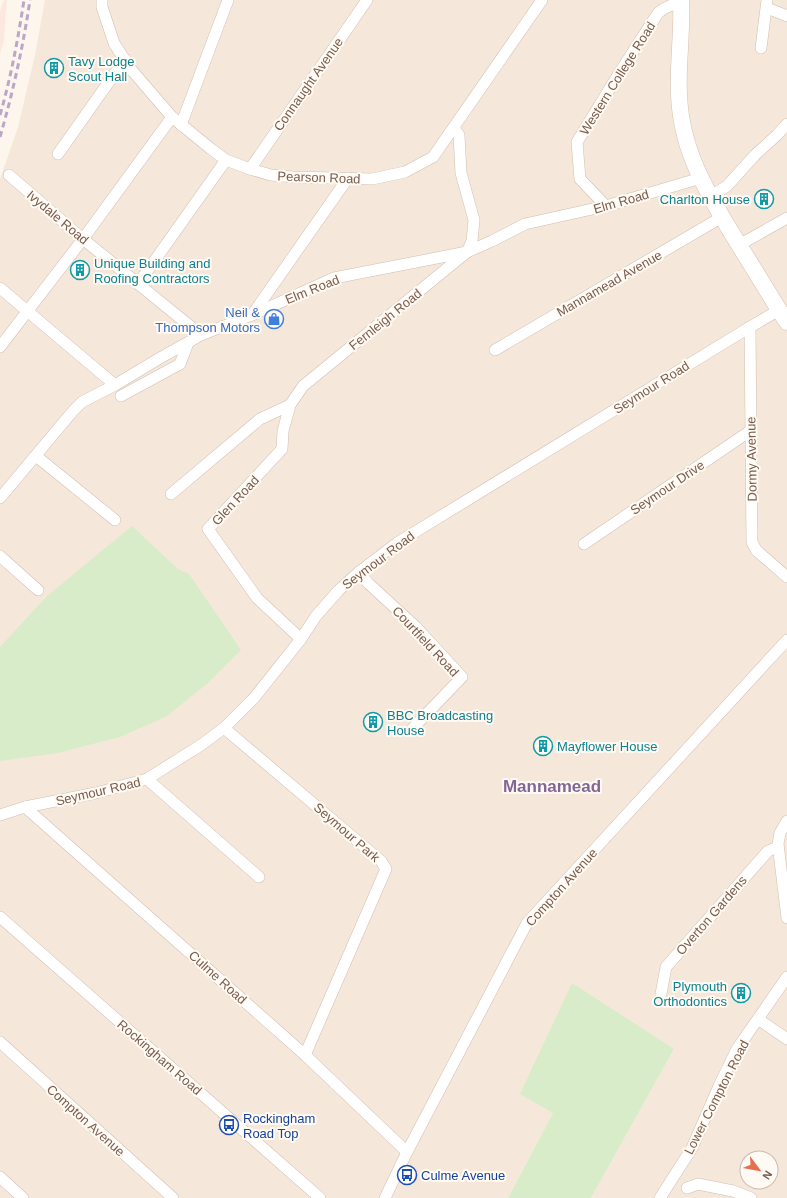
<svg xmlns="http://www.w3.org/2000/svg" width="787" height="1198" viewBox="0 0 787 1198" font-family="Helvetica,sans-serif">
	<rect width="100%" height="100%" fill="#fdf6ec"/>
	<path fill="#f5e8da" fill-rule="evenodd" d="M45,0H787V1198H591L674,1049L553,1113L508,1198H0V179L18,127L35,55ZM747,1158H771V1182H747Z"/>
	<path fill="#fde8e0" d="M4,0H7L4,40L0,54V11Z"/>
	<g fill="#d8ecc9">
		<path d="M132,526L178,569L189,574L241,650L208,683L167,716L120,737L58,753L0,761V647L46,597Z"/>
		<path d="M572,983L674,1049L591,1198H508L553,1113L520,1094Z"/>
	</g>
	<g fill="none" stroke-linecap="round" stroke-linejoin="round">
		<g stroke="#d1beb0" stroke-width="12">
			<g id="minor">
				<path d="M102,0V7L114,43L129,67L172,117L211,149L226,160L250,169L271,175L293,177L372,179L405,172L433,157L542,0"/>
				<path d="M767,8L787,16"/>
				<path d="M761,48L767,0"/>
				<path d="M181,125L228,0"/>
				<path d="M58,154L125,59"/>
				<path d="M250,169L367,0"/>
				<path d="M9,175L83,239L201,335"/>
				<path d="M711,196L727,186L755,155L777,135L787,124"/>
				<path d="M606,206L580,179L577,142L620,72L658,13C665,7 671,4 681,3"/>
				<path d="M739,245L787,218"/>
				<path d="M138,284L226,160"/>
				<path d="M0,288L115,385"/>
				<path d="M252,315L348,178"/>
				<path d="M750,327L752,542L756,550L787,577"/>
				<path d="M0,347L83,239L172,117"/>
				<path d="M495,350L722,217"/>
				<path d="M121,396L180,364L188,343"/>
				<path d="M36,456L115,520"/>
				<path d="M171,494L260,419L290,405"/>
				<path d="M0,498L73,411L82,402L115,385L160,358L201,335L252,315L334,278L467,252L492,241L525,224L606,206L701,178"/>
				<path d="M584,544L750,431"/>
				<path d="M0,556L38,590"/>
				<path d="M359,572L369,584L416,627L462,677L413,728"/>
				<path d="M301,639L257,598L208,529L282,449L283,431L290,405L303,386L467,252L472,241L474,220L461,173L459,135L454,128"/>
				<path d="M224,728L381,861L386,869L305,1055"/>
				<path d="M147,779L259,877"/>
				<path d="M25,807L305,1055L407,1152"/>
				<path d="M0,815L25,807L96,793L147,779L201,745L224,728L254,698L301,639L316,616L339,590L359,572L397,543L750,327L779,310"/>
				<path d="M787,821L780,833L778,844L787,918"/>
				<path d="M0,917L320,1198"/>
				<path d="M661,994L666,967L768,851L778,847"/>
				<path d="M758,1019L787,1039"/>
				<path d="M0,1042L173,1198"/>
				<path d="M0,1177L23,1198"/>
				<path d="M687,1188L698,1184L733,1191L751,1198"/>
				<path d="M385,1198L407,1152L527,923L787,640"/>
				<path d="M660,1198L692,1148L719,1086L737,1049L787,977"/>
			</g>
		</g>
		<g stroke="#d6c0b0" stroke-width="17">
			<path id="secondary" d="M681,0C683,39 675,76 681,116C687,158 707,191 728,227C745,255 762,282 779,310L787,322"/>
		</g>
		<use href="#minor" stroke="#fff" stroke-width="11"/>
		<use href="#secondary" stroke="#fff" stroke-width="16"/>
		<g stroke="#b9a8c9" stroke-width="3" stroke-dasharray="6 4" stroke-linecap="butt">
			<path d="M0,115C11,77 18,39 24,0"/>
			<path d="M0,137C13,92 23,47 30,0"/>
		</g>
	</g>
	<defs>
		<g id="building-ring" transform="scale(1)"><circle r="9.5" fill="#fffaf3" stroke="#0f9aa8" stroke-width="1.5"/><path d="M-4-6H4V6H1V3H-1V6H-4ZM-2.5-4.3h1.7v1.8h-1.7ZM.8-4.3h1.7v1.8H.8ZM-2.5-1h1.7V.8h-1.7ZM.8-1h1.7V.8H.8Z" fill="#0f9aa8"/></g>
		<g id="shop-ring" transform="scale(1)"><circle r="9.5" fill="#fffaf3" stroke="#3f7fe0" stroke-width="1.5"/><path d="M-5-2.5h2.3a2.7 3.5 0 0 1 5.4 0H5L5.5 6h-11ZM-1.5-2.5h3a1.5 2.3 0 0 0-3 0Z" fill="#3f7fe0"/></g>
		<g id="bus-ring" transform="scale(1)"><circle r="9.5" fill="#fffaf3" stroke="#1a4fb4" stroke-width="1.5"/><path d="M-5-6H5V4H4V6H2V4H-2V6H-4V4H-5ZM-3.5-4V0h7V-4ZM-3.5 1.2v1.5H-2V1.2ZM2 1.2v1.5H3.5V1.2Z" fill="#1a4fb4"/></g>
	</defs>
	<g fill-rule="evenodd">
		<use href="#building-ring" x="54" y="68"/>
		<use href="#building-ring" x="764" y="199"/>
		<use href="#building-ring" x="80" y="270"/>
		<use href="#shop-ring" x="274" y="319"/>
		<use href="#building-ring" x="373" y="722"/>
		<use href="#building-ring" x="543" y="746"/>
		<use href="#building-ring" x="741" y="993"/>
		<use href="#bus-ring" x="229" y="1125"/>
		<use href="#bus-ring" x="407" y="1175"/>
	</g>
	<g text-anchor="middle" stroke-width="4" stroke-linejoin="round" paint-order="stroke">
		<g font-size="13" fill="#0d838f" stroke="#fffaf3" text-anchor="start">
			<text x="68" y="66">Tavy Lodge<tspan x="68" dy="15">Scout Hall</tspan></text>
			<text x="750" y="204" text-anchor="end">Charlton House</text>
			<text x="94" y="268">Unique Building and<tspan x="94" dy="15">Roofing Contractors</tspan></text>
			<text x="387" y="720">BBC Broadcasting<tspan x="387" dy="15">House</tspan></text>
			<text x="557" y="751">Mayflower House</text>
			<text x="727" y="991" text-anchor="end">Plymouth<tspan x="727" dy="15">Orthodontics</tspan></text>
		</g>
		<g font-size="13" fill="#7a5c4d" stroke="#fffaf3">
			<text transform="translate(617 78) rotate(-58)" y="5">Western College Road</text>
			<text transform="translate(308 84) rotate(-55)" y="5">Connaught Avenue</text>
			<text transform="translate(319 177) rotate(2)" y="5">Pearson Road</text>
			<text transform="translate(621 201) rotate(-16)" y="5">Elm Road</text>
			<text transform="translate(58 217) rotate(40)" y="5">Ivydale Road</text>
			<text transform="translate(609 283) rotate(-30)" y="5">Mannamead Avenue</text>
			<text transform="translate(312 289) rotate(-22)" y="5">Elm Road</text>
			<text transform="translate(385 319) rotate(-39)" y="5">Fernleigh Road</text>
			<text transform="translate(651 387) rotate(-32)" y="5">Seymour Road</text>
			<text transform="translate(751 459) rotate(-91)" y="5">Dormy Avenue</text>
			<text transform="translate(667 487) rotate(-34)" y="5">Seymour Drive</text>
			<text transform="translate(235 500) rotate(-47)" y="5">Glen Road</text>
			<text transform="translate(378 560) rotate(-37)" y="5">Seymour Road</text>
			<text transform="translate(426 641) rotate(47)" y="5">Courtfield Road</text>
			<text transform="translate(98 791) rotate(-13)" y="5">Seymour Road</text>
			<text transform="translate(347 832) rotate(41)" y="5">Seymour Park</text>
			<text transform="translate(561 887) rotate(-48)" y="5">Compton Avenue</text>
			<text transform="translate(711 915) rotate(-49)" y="5">Overton Gardens</text>
			<text transform="translate(218 977) rotate(42)" y="5">Culme Road</text>
			<text transform="translate(160 1057) rotate(41)" y="5">Rockingham Road</text>
			<text transform="translate(716 1097) rotate(-63)" y="5">Lower Compton Road</text>
			<text transform="translate(86 1120) rotate(42)" y="5">Compton Avenue</text>
		</g>
		<g font-size="13" fill="#366cbe" stroke="#fffaf3" text-anchor="end">
			<text x="260" y="317">Neil &amp;<tspan x="260" dy="15">Thompson Motors</tspan></text>
		</g>
		<g font-size="13" fill="#164399" stroke="#fffaf3" text-anchor="start">
			<text x="243" y="1123">Rockingham<tspan x="243" dy="15">Road Top</tspan></text>
			<text x="421" y="1180">Culme Avenue</text>
		</g>
		<g font-size="17" font-weight="bold" fill="#846695" stroke="#fffaf3">
			<text x="552" y="792">Mannamead</text>
		</g>
	</g>
	<g transform="translate(759 1170) rotate(122)"><circle r="19" fill="#fffaf3" stroke="#cabbb1"/>
	<path d="M0-3L7 15L0 10L-7 15Z" fill="#e76f51"/>
	<text y="-6" font-size="11" font-weight="bold" text-anchor="middle" fill="#7a5c4d">N</text>
	</g>
</svg>
